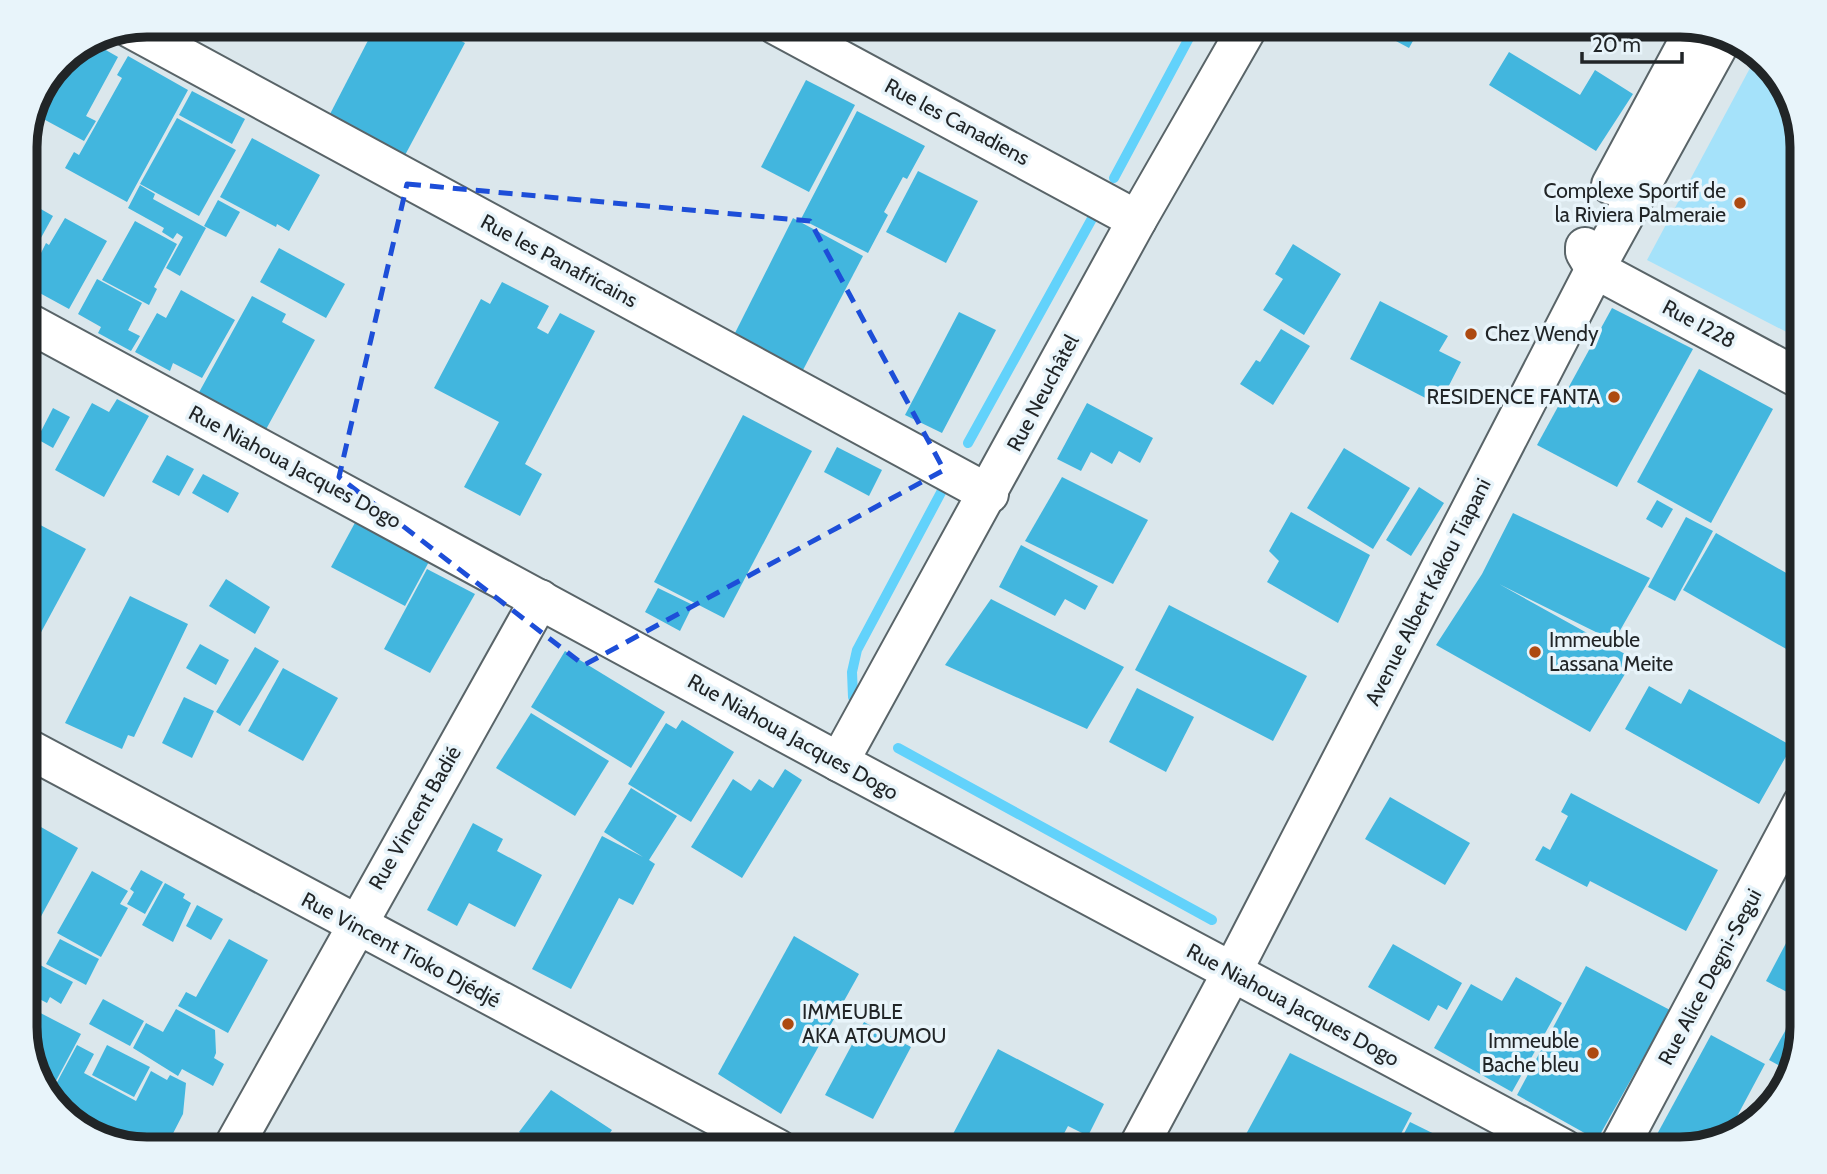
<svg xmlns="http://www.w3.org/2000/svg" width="1827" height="1174" viewBox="0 0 1827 1174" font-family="Cabin,sans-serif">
	<rect width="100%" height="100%" fill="#dbe7ec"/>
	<path fill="#a5e2fa" d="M1757,55L1786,86L1802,146V340L1647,260Z"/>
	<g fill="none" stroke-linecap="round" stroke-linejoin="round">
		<g stroke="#62d2fb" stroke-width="10">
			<path d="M1114,178L1196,25"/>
			<path d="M968,443L1094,215"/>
			<path d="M853,697L852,672L857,650L945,485"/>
			<path d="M898,748L1212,920"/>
		</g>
	</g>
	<g fill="#42b6de">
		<path d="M376,25H432L465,43L404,157L329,116Z"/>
		<path d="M440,25H474L467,38Z"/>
		<path d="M1366,25H1422L1409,48Z"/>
		<path d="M90,41L118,57L86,116L96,121L84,141L36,115L61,60Z"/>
		<path d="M1509,52L1580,95L1595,70L1633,94L1596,151L1489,85Z"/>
		<path d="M128,56L188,90L127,202L65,168L74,152L79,155L122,78L117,75Z"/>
		<path d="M806,80L855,105L809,192L761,167Z"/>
		<path d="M192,91L245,119L232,144L179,115Z"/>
		<path d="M857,111L925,146L907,179L903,177L884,212L888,215L868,253L801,219Z"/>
		<path d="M177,118L236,150L199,216L140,184Z"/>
		<path d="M252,138L320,175L289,231L277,224L276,227L220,197Z"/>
		<path d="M918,171L978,201L946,263L886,232Z"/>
		<path d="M140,185L155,194L153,199L206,228L180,276L166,268L183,237L177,233L173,239L162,232L164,228L128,208Z"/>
		<path d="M25,200L53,216L25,267Z"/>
		<path d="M218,200L240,212L226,237L204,226Z"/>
		<path d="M65,218L107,241L69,309L25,285L46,243L49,245Z"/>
		<path d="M793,218L863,256L803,370L735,333Z"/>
		<path d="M135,221L177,244L154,287L157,289L149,305L102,280Z"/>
		<path d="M1293,244L1341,274L1304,335L1263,310L1283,279L1275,274Z"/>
		<path d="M279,248L345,284L326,318L260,282Z"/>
		<path d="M97,279L142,303L128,330L140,336L131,351L98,333L101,327L78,314Z"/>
		<path d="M502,282L549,306L537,328L548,334L560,313L595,331L525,464L542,474L520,516L464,487L499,422L434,388L481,299L490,304Z"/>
		<path d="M181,290L235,320L202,378L173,363L170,371L135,352L157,313L166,318Z"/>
		<path d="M252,296L286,314L282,322L315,340L264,433L197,396Z"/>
		<path d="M1380,301L1448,336L1439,351L1461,362L1439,405L1350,359Z"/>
		<path d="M1612,308L1693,349L1617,487L1537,445Z"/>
		<path d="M959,312L996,330L942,433L905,415Z"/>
		<path d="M1281,329L1310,346L1273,405L1240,384L1256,360L1260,362Z"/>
		<path d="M1699,369L1773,409L1711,523L1637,482Z"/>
		<path d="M117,399L149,416L104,497L55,470L92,403L109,412Z"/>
		<path d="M1087,403L1153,438L1140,463L1119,451L1112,464L1091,452L1081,471L1057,459Z"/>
		<path d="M53,408L70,417L53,448L37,439Z"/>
		<path d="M743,415L812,451L724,618L654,582Z"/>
		<path d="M837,447L882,470L869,496L824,472Z"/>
		<path d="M1344,448L1410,488L1373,549L1307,508Z"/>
		<path d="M167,455L194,469L179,496L152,482Z"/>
		<path d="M203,474L239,493L228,513L192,493Z"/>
		<path d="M1062,477L1148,520L1113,584L1025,541Z"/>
		<path d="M1419,487L1444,503L1411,556L1386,540Z"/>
		<path d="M1657,500L1673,509L1662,528L1646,519Z"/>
		<path d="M1291,512L1370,555L1338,623L1267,582L1279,561L1269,551Z"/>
		<path d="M1513,513L1650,578L1614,641L1499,584L1634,659L1590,732L1436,645L1482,574Z"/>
		<path d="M25,517L86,549L25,662Z"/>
		<path d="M1686,517L1713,531L1675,601L1648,587Z"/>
		<path d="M357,519L431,558L405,606L331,567Z"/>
		<path d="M1716,533L1802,582V658L1683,590Z"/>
		<path d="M1021,545L1098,586L1085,610L1065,599L1055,616L999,587Z"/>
		<path d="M427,569L475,594L430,673L384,649Z"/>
		<path d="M226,579L270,607L255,634L209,606Z"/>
		<path d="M658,588L693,605L680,631L645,612Z"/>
		<path d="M130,596L188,624L134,737L128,735L122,749L65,723Z"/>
		<path d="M991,599L1124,667L1087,729L945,665Z"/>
		<path d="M1169,605L1307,676L1273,741L1135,670Z"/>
		<path d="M200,644L229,660L216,685L186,668Z"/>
		<path d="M255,647L279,661L240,726L216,712Z"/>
		<path d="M565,651L665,712L631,768L531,707Z"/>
		<path d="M283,668L338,698L303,761L248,731Z"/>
		<path d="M1649,686L1681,704L1689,689L1792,746L1759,804L1625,729Z"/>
		<path d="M1137,688L1194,717L1166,772L1109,742Z"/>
		<path d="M184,697L214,711L192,758L162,743Z"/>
		<path d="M531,713L609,761L575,816L496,768Z"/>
		<path d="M682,720L734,752L691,822L628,784L666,723L676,729Z"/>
		<path d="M785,769L802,780L742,878L691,847L733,779L751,791L759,779L773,788Z"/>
		<path d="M631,788L677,816L649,860L655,864L633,905L619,898L571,989L532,969L602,836L643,857L604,832Z"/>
		<path d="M1571,793L1718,870L1686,931L1590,881L1587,887L1535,860L1543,846L1550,850L1568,816L1561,812Z"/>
		<path d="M1390,797L1470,843L1445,885L1365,839Z"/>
		<path d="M25,818L78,848L25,946Z"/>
		<path d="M473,823L503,839L497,851L542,875L515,927L469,903L457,926L427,910Z"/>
		<path d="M141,870L163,882L145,914L127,904L134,892L130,889Z"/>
		<path d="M92,871L128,891L120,904L128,908L101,957L57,933Z"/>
		<path d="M165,883L185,894L183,898L191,903L173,942L142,925Z"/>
		<path d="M197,905L223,919L211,940L186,926Z"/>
		<path d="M1793,930L1802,935V1000L1766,981Z"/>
		<path d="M794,936L859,974L781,1114L718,1074Z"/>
		<path d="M60,939L99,959L86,985L46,964Z"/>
		<path d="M229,939L268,960L228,1033L178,1006L186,992L196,997Z"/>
		<path d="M1393,944L1462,983L1447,1010L1438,1005L1429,1021L1368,987Z"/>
		<path d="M40,965L73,982L61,1004L50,997L47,1003L26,992Z"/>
		<path d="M1586,966L1670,1010L1597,1140L1517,1095Z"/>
		<path d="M1516,977L1562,1003L1512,1092L1434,1048L1471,984L1502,1001Z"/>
		<path d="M103,999L144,1021L130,1046L89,1024Z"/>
		<path d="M25,1005L81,1034L48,1096L41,1088L25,1035Z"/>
		<path d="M1798,1008L1802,1011V1028L1789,1071L1769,1060Z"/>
		<path d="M176,1009L215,1030L216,1053L214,1058L224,1064L213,1086L182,1069L178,1076L133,1048L146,1023L163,1032Z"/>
		<path d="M864,1022L911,1047L873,1119L825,1095Z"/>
		<path d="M1711,1035L1765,1064L1726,1137L1681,1149H1649Z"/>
		<path d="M77,1045L94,1054L84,1073L136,1101L151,1071L167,1080L170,1075L186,1083L183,1114L165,1149H154L110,1127L108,1131L80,1116L75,1124L49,1097Z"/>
		<path d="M107,1045L150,1067L134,1097L92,1075Z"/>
		<path d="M998,1049L1104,1104L1088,1136L1068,1126L1056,1149H945Z"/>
		<path d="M1290,1053L1412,1113L1393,1149H1238Z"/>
		<path d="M551,1090L612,1130L599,1149H527L532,1142L519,1132Z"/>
		<path d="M1410,1122L1465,1149H1396Z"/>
	</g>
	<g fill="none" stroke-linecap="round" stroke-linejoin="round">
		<g stroke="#596468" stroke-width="42">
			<g id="minor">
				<path d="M776,25L1137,220"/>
				<path d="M130,28L989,494"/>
				<path d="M1611,185L1695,29"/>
				<path d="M1585,247V252L1595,269L1802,380"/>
				<path d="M25,321L839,762L1564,1149"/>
				<path d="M25,747L778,1149"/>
				<path d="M839,762L1137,220L1249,25"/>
				<path d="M232,1149L540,599"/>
				<path d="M1137,1149L1232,972L1595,269L1723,37"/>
				<path d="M1618,1149L1802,804"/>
			</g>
		</g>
		<use href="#minor" stroke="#fff" stroke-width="38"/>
	</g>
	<path fill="none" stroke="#1d4ed8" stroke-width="5" stroke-dasharray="14 9" stroke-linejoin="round" d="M407,184L810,221L944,470L584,665L339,477Z"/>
	<g fill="#ad4a11" stroke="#e8f4fa" stroke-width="2.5">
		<circle cx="1740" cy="203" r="7"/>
		<circle cx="1471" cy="334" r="7"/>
		<circle cx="1614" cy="397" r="7"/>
		<circle cx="1535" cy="652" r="7"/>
		<circle cx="788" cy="1024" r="7"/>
		<circle cx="1593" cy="1053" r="7"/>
	</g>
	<g text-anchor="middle" stroke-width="7" stroke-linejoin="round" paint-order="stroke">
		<g font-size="21" fill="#212527" stroke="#e8f4fa">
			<text transform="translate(957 122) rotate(28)" y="7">Rue les Canadiens</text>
			<text transform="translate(559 261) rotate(28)" y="7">Rue les Panafricains</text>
			<text transform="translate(1699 324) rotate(28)" y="7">Rue I228</text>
			<text transform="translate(1043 393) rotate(-62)" y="7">Rue Neuchâtel</text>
			<text transform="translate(295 467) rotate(28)" y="7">Rue Niahoua Jacques Dogo</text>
			<text transform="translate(1428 592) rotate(-63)" y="7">Avenue Albert Kakou Tiapani</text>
			<text transform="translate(793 737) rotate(29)" y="7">Rue Niahoua Jacques Dogo</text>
			<text transform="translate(415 818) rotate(-60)" y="7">Rue Vincent Badié</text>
			<text transform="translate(401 950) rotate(28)" y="7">Rue Vincent Tioko Djédjé</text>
			<text transform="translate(1710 977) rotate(-62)" y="7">Rue Alice Degni-Segui</text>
			<text transform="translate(1293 1005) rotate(28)" y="7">Rue Niahoua Jacques Dogo</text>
		</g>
		<g font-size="21" fill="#212527" stroke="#e8f4fa" text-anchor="end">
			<text x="1726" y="198">Complexe Sportif de<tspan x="1726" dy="24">la Riviera Palmeraie</tspan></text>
			<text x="1485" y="341" text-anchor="start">Chez Wendy</text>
			<text x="1600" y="404">RESIDENCE FANTA</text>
			<text x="1549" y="647" text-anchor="start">Immeuble<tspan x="1549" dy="24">Lassana Meite</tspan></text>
			<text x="802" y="1019" text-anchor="start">IMMEUBLE<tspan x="802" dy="24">AKA ATOUMOU</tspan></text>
			<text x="1579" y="1048">Immeuble<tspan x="1579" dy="24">Bache bleu</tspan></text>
		</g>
	</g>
	<path d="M0 0H1827V1174H0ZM147 37H1680A110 110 0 0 1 1790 147V1027A110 110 0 0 1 1680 1137H147A110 110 0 0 1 37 1027V147A110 110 0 0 1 147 37Z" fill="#e8f4fa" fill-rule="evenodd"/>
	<path fill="none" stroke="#212527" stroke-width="9" d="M147 37H1680A110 110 0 0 1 1790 147V1027A110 110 0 0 1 1680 1137H147A110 110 0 0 1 37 1027V147A110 110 0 0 1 147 37Z"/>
	<path d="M1582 52v10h100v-10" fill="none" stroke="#212527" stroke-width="3.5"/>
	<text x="1592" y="52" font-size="21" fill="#212527" stroke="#e8f4fa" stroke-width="5" paint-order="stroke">20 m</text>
</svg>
